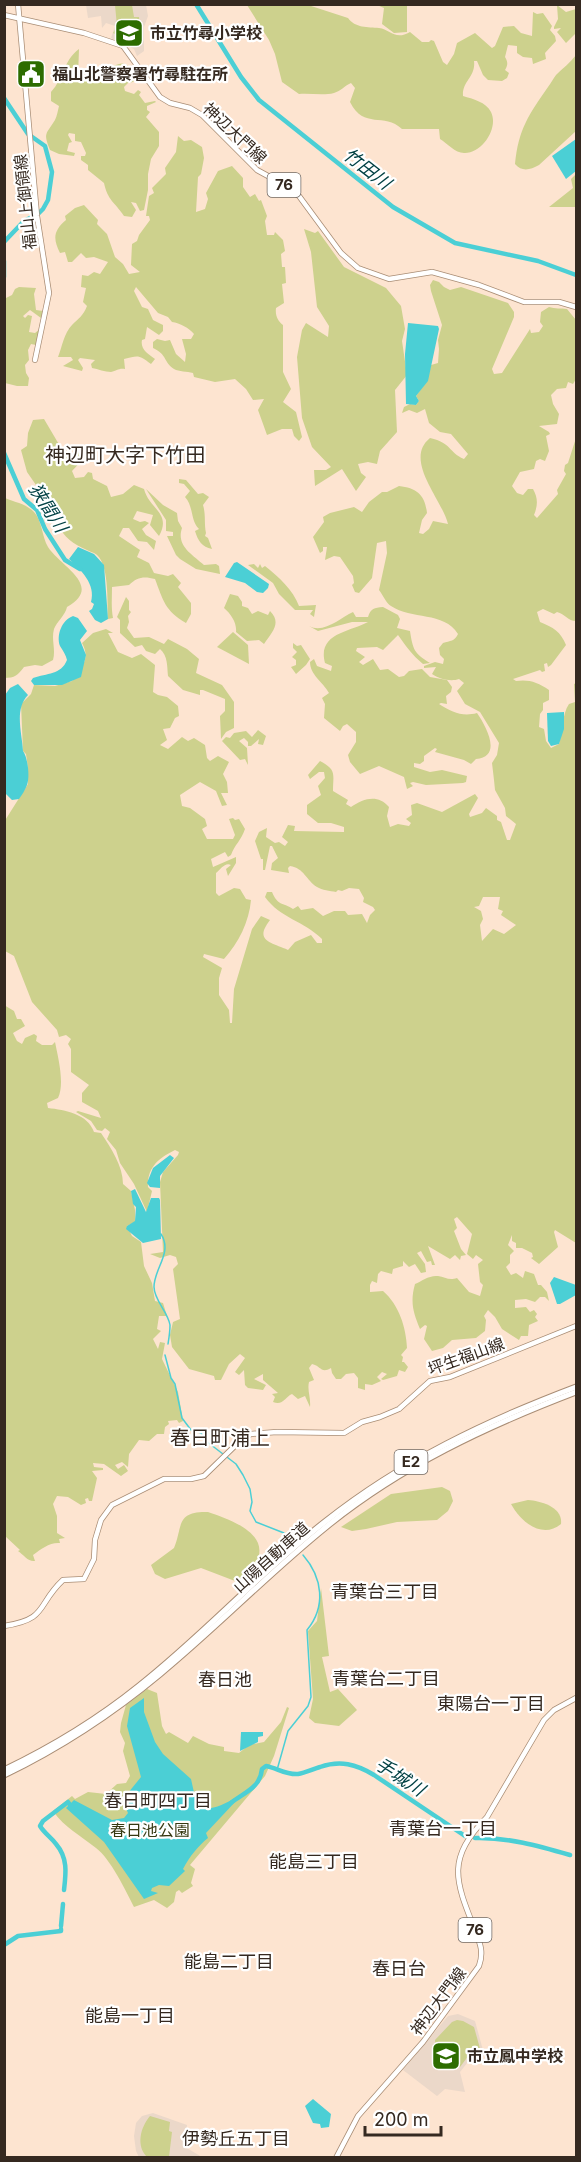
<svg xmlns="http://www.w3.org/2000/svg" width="581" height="2162" viewBox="0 0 581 2162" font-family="Inter,'Noto Sans JP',sans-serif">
	<rect width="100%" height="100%" fill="#fde4d0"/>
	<g fill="#ebd8c9">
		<path d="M86,5H146L148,16L144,27V51L137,56L134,49L111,38L115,26L106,23L102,28L101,16L88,18Z"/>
		<path d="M458,2014L475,2021L484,2054L471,2058L460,2072L465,2092L445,2089L437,2096L403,2070L448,2016Z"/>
		<path d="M153,2113L187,2125L185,2147L202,2157H139L136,2151L134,2136L136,2123L142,2116Z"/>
	</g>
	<g fill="#cdd18d" fill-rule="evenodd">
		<path d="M115,5H132L134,17H139L141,46L129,45L116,39L117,35L113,33L117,26Z"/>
		<path d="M247,5H308L348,18C355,28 368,27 379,28C390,29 395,41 410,32L422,42H429L431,40L434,41L443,62L447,65L454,54L457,43L475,33L492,48L495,46L503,27L514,26L521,33L532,36L533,12L537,14L543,13L552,26L550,30L555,36L556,41L545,53L546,59L533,64L532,58L523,57L517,53V46L508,45L505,57C508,62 508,65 505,70L509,73L507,78L502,81L488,80L483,75L477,61H474C476,77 462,81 463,96C473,99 486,102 491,112C499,128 482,154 464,153C455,153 447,143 440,139L439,129H402C384,112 364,130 350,102L355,88L351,83C344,86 341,91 334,93C323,96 311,93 299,94L282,82L275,54L269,40Z"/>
		<path d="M377,5H407V32L394,33L382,24L384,8Z"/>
		<path d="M557,5L566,12L576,9V33L566,43L557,32L561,28L554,29V27L558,19Z"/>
		<path d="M79,49L78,77L89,75L95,77C112,69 124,51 137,77L133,82L128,83L124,87L125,91L134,94L138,90L141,92L139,95L145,103L155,101L156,102L147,106V110L150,112L146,117L159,132V146L151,159L148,174V190L144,210L140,211L136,203L131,202L136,210L132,217L124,216C114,201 108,201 104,183L88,170V165L81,160V156H85L86,153L81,142L75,141V134L69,133L68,135L72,142L69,143L67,151L75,153L74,156L59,154L50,150C43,132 46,135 55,120C57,116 58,110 59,106L51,101V92C64,78 63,61 79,49Z"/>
		<path d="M576,55V131L539,165C530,170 522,172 515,164C518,130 529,114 548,87C551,83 553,79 556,75C563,68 570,63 576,55Z"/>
		<path d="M178,136L184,141L191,140L202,147L204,158L201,174L198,177L196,212L205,209L208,199L206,193L218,171L232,166L243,178V187L250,197L255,194L259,201L261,200L267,216L265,221L267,235H274L275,232L283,240L285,251L281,254L282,267H285L286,283L282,284L284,303L276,308C275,316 278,321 283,325V372L291,389L283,402L296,412L302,437L299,441L294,436L292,429H282L267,435L258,410L264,399L253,400L246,389L235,379L215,382L194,377L193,373C187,371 179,372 174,369C164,363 167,354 153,348V342L157,339L165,341L170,340L176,354L185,362L186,354L182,339H191L194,334C189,328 180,323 172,322L168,317L158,313L136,287L134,291L142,307L148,309L153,320L163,325V331L159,335L147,327L145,339L142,340C140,349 148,354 155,359L151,364C139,355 139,355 124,359L125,369C118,368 117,371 111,372C105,372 98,369 92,368L91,364L95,360L80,358L78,360L83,368L82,371L63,366L73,360L71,357H58C62,347 64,333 72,325C79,318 83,316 87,306L83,302L86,288L81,287L82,275L88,276L94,272L100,274L108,262L94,257L86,258L81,253L72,262H68L65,252L60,253C53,239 53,231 66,220L65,216L75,208L84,205L98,220L97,224L107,234L115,257L123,264L129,274L140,272L131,265L132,244L137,241L139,235L150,220L149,216H146L149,196L154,193L152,188L166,174L165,168L176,152Z"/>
		<path d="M576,174V207H549L573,188L571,179Z"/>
		<path d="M304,229L315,233L318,231L344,267L386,288L401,306L405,329L402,341L407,375L395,390L397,432L380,451L377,464L368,462L358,464L361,473L366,477L356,491L342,469L315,486L314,470H326L331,467L312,447L302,418L297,357L302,330L306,323L328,337L329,326L317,307L311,252Z"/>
		<path d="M433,280L439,282L444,287L450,290L461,287L508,303L514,312V317L492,369L494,374L502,373L530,329L531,333L539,332L543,326L540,322L541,312L549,307C555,309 561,308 567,309L576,320V379L573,384L568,382L566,388L557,389L551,395L553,404L559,414L557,424L539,426L549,432L550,434L546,436L549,451L545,461L540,459L536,461L534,469L520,472L512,486L517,493L523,495L528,489H533C538,498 538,505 534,515L537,518L558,494L557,490L566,474L564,471L565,465L568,463L576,438V621C568,621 565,614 557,612L554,614L543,609L537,612L540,622C553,627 561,632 566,645L551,665L548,667L547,663L544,664L545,671L542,672L540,670L513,679L516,681C528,679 538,682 549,690V700L543,703V710L540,714L539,727L544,729L546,741L551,748L559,744C563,731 562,714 569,704L575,702L574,684L576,683V1243L555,1230L554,1232L558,1247L539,1264L531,1258L533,1257L532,1253L522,1248H516V1243L512,1241V1235L508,1245L514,1251L510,1255V1263L506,1267L511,1275L516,1273L523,1278L525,1271L534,1274L538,1285H541L547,1292L549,1301L545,1297H540L535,1302L526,1299L515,1300V1308L526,1307L530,1312L534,1310L537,1314L535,1317L538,1321L529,1325L528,1336H521L519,1340L502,1329L495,1317L488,1310L484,1316L486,1320L485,1331L476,1338L452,1340L443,1348L432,1351L424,1339L427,1326L425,1325L420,1329C413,1312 410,1302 415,1284C422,1281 429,1275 438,1276C445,1277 449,1281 457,1278L469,1292L480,1296L483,1285L480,1282L478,1264L483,1260L476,1255L473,1259L467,1254L472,1234L457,1217L454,1219L457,1228L454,1231L461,1249L466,1255L461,1256L460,1260L455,1255L450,1259L428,1246L435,1265H432L431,1261L427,1262L421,1251L417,1253L425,1264L426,1272L421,1273L415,1264L409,1267L403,1261V1266L393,1269L392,1274L381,1271L378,1274L377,1283L372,1281L370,1285V1292L383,1291C399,1305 406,1327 407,1348L401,1355L403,1357L402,1362H404L408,1367L405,1372L399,1370L397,1376L383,1380L381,1379L387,1374L382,1372L377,1377L381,1381L372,1385L365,1384V1390L358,1388V1378L354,1373L346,1374L341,1379H336L332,1373L331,1368C321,1374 321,1366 312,1364L309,1368L314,1380L309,1382C307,1390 311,1398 310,1407L305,1396L298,1399L292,1394C285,1397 283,1406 273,1402L275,1397L272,1394L278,1393L263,1380V1374L254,1379L266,1385L263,1390L248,1388L245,1385L244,1370L239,1375L235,1372L245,1358L240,1354L229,1364L221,1380H215L214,1376L189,1369L172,1347L170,1335L173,1322L180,1319L173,1269L178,1264L176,1257L170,1255L160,1258L150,1254L163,1252L160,1182L163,1172L178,1155L179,1152L175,1150C159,1158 147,1167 148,1187L152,1191L147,1212L134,1184L120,1163L116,1150L107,1139L110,1132L105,1128L102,1131L97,1130L91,1121L76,1112L78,1111L101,1118L98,1111L82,1102V1093L89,1085L71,1072V1049L68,1044L71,1039L66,1035L59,1037L57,1030L32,1002L14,956L5,951L4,822L28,784V768L26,754L23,751L21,704L31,694L34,685L55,686L72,681C81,668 91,659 82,643L93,633L106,629L113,633H108L118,652L132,658L141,654L155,665L153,692L158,695L167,697L178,706L179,716L175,718L170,728L163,729L167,740L160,745L168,749L182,737L188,741L194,738L205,745L207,758L210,761L218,756L229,762L223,774L227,782L228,793H221L227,805L222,806L216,791L200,782L180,795L182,806L190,808L205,819L207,826L202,829L207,839H233L235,835L229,819L233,818L235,820L239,819L245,829C241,841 235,844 231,855L228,857L225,852L211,859L213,867L236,857V863L228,876L226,869L231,865C225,862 221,869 216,873V893L219,896L234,888L240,889L246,899L251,900C249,922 239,942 224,959L204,954L203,957L222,968L219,978V995L229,1010L230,1023H232L234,989L252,929L261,916L270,920C254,941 270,942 288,950L295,942L311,935L317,943H322V939C304,921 280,918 265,897L267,892H272C278,906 282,902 293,909L298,906L301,910L313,908L323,916L334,911H345L348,915L362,914L367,923L370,915L375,910L373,907L363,902L364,898L359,889L349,888L342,891L338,890L336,892C330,891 322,890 317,887C306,880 304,868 290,866L288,868L289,873L271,870L272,863L278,858L272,846H270L265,870H263V859H261L255,841L259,832L267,828L266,837L275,843L279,842L285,846L288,842L282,837L288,825L295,826L294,831L344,832V827L331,823H318L307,814V805L321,795L318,786L325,778L324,772H319L310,779L308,775L320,761C337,770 333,774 333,791L348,800L346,804L351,807C364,798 378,794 389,807L387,816L390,827L398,824L409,826L411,823L406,819L412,815L411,805L417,803L442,812L475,794L478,798L469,814L470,817L482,813L486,808L497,816V820L501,822L507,840H510L516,824L506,816L505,808L495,790L494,780L492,763L497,755L499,743L480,712L465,704L457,691L464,683L459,679C451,682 439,679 432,674L436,667L424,668V666L435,662L443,664L444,659L440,655L439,648L443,643C450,641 455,641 458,634C444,611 411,620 391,606C386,603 383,595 379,590L387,553L386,541L377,543L372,578L359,593L355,592L352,585L354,583L353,576L340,557L334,556L325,560L327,547H323V551L320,553L313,537L324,522L323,517L330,513L354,507L362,512L369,502L382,492H387L399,486C417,488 425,495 427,513L422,520L419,533L423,534L429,529L433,521L448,524C442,499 403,460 430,438C452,443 448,452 464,459L468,454L451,434L440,432L429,423L425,409L417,413L409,410L402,413L404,407L410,404L416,405L419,401L416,396L427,381L431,365L438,363L439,349L438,340L442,325L431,291L430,285ZM483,897H500L498,909L503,911L501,915L516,925L504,934L493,929L482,941L480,925L483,919L481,911L474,907L479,906Z"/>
		<path d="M19,287L36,288L34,294L36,310L43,311L41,318L30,310L23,316L25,318L28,315L32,316L29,332L35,333L41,328L36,345L31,344L28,350L29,360L25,365L26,373L29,378L28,386H17L5,383L4,299L12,295L15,289Z"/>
		<path d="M44,419L67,458L78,451L90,452L72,471L75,478L84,477L88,472L92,473L93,479L107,486L111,497L123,494L134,485L144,489C149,509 172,513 159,536L150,525L153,515L137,511L133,519L140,522L145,521L149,523L142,529L146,535L156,541L154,550L147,542L138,541L129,528H123L119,536L140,550L137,557L149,563L154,573L168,576L173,574L181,583L178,587L191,603V614L186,623C165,611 163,600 155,579C144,576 137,577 129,585L112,587C112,598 111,607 113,618L108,619C107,604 110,560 94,553C84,549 70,543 63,533C52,517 55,503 45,486L36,485L27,472L21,450L27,446L28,433L33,420Z"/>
		<path d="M179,479L186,480L198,494L203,493L209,497L203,505C206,515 204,523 206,533L205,536L208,538L212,549C202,547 198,541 195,531L199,529C190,520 194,507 185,497L190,491L184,484L179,483Z"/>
		<path d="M146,489L163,505L177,513L178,521L182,528C176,546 192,554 204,565L216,564L219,566L220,574L196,569L180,559L176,555L167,536H173V532L166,531V520Z"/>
		<path d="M5,498C16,503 25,503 34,512C42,520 42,537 48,547C61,567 104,586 67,607C65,616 57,621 54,629C51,640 56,649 53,660L42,666L35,665L24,667C18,675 15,678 4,678Z"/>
		<path d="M254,564L258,568L260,564L262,568L265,566C279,577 293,590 299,606L316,605L314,617L310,614L313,610H295L279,594L273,583L248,565Z"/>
		<path d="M230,594L238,596L242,602V606L248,608L252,614L258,611L268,615L270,611C282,623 272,632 264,644L259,640L247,641L236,632C237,623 231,614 224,608Z"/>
		<path d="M126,597L129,601V610L131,612L128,616L129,622L127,628L134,638L149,637L164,644L168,639L187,649L199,659L196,673L222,685L234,702V728L226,732L221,739L220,716L225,711V699L203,690H200V695L183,690L168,676C167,666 168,656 160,649L155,654L146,651L142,645L135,647L120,633V620L117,617Z"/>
		<path d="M383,607L398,615L400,619L397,628L410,631C413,650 414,653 430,663L423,664C412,655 406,646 398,635L383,650L377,647L357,648L356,651L365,657L359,662L363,665L373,659L380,670L388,669L399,677L404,676L409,671L422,669L430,677L447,680L452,687L451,692L446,696L447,704L441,703L439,704C452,712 462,717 477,713C486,726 503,757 476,759L471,764L464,760L435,752L437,749L435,748L424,756V761L420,764L414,763V767L430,772L442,770L467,776L466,782L463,783L426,785L413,782L410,783L413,786L407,789L404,777L379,766L360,774L350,762L348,755L356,742V732L347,724L343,726L340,731L324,718L325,704L322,698L329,693C323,682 310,675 310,662L314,659L317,666L331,671L332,666L325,663C317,633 350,632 368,622H352L318,631L309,626C324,634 340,618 353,612L356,617H368C371,608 374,608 383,607Z"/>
		<path d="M233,632L248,645L249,664L217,647Z"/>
		<path d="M293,643L297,646L301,645L310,659L306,665L296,674L291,667L296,665V660L292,657L297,652L293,648Z"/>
		<path d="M258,730L266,736L263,745L258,744L259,739L251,746H248V742L244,738L239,741L247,748L248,765L245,759L240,760L222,741L226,737L230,738L234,733L246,731L252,737Z"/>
		<path d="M4,1005L14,1011L17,1019H21L25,1026L13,1033L17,1041L22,1044L25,1038L34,1034L37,1036L36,1041L42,1045H52L55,1042C58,1057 65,1084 58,1098L47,1103L48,1108C65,1110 88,1114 94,1132L101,1133C111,1148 123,1166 123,1184L131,1191L135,1210V1222L127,1226L132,1236L141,1242L144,1266L152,1283L155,1301L163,1303L167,1316H159L157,1329L161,1331L153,1339L158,1349L160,1342L165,1343L162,1359L178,1392L183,1421L179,1423L177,1420L168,1421L169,1424L165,1427L164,1434H157L149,1441L139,1440L129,1454L128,1467L122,1462L115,1465L118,1469L124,1465L128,1471L121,1476L104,1464L93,1463L94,1467L103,1468V1470L92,1471L97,1478L92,1501H89L88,1498L85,1499L86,1503L81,1505L68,1497L57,1496L53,1504L57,1516V1533L65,1538L59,1539L60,1543C50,1542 41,1549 33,1555L35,1561C28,1562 24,1555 18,1551L20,1550L5,1536Z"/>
		<path d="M442,1487L450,1491L453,1501L448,1511L437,1520L397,1522L366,1529L352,1531L341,1527L391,1494Z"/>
		<path d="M528,1500C541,1501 563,1507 561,1524C542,1540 520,1521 511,1504Z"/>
		<path d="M208,1512C228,1519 272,1533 256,1563C251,1572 245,1577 235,1581L201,1568L165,1579L155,1574L151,1565L174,1548C183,1527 175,1511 208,1512Z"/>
		<path d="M321,1588L329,1656L322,1657L330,1692L338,1689L357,1710L339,1726L315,1723L309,1718L313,1699L308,1631L317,1621Z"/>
		<path d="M147,1689L157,1693L162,1726L166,1734L169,1732L188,1743L193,1736L209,1744L224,1747V1751L239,1753L249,1745L264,1742L281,1722L287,1707L289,1708L274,1756L265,1776L190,1865L195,1869L191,1883L193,1886L182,1893L179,1890L176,1892L174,1902L167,1908L154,1900L134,1907C126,1891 110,1858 96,1848C80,1835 65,1828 53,1811L72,1796L75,1799L88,1792L106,1794L117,1784L126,1783L130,1776L123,1751L125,1743L120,1732L121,1723L126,1705Z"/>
		<path d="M457,2020L463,2021L474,2027L481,2052L469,2055L460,2067L435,2046V2040L452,2022Z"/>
		<path d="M150,2116L170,2122L169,2131L172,2132L169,2157H147C136,2146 140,2128 150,2116Z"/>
	</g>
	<g fill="#4bcfd5">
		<path d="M576,139V171L566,179L552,156Z"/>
		<path d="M408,323L438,326L439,329L428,381L416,396L419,401L416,405L406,404L405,354Z"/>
		<path d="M78,547L94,554L104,565L108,619L101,623L95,620L89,611L92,609L94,604L91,602C96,584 81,570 69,559Z"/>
		<path d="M237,562L269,584L268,588L263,593L257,592L245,583L225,577L234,563Z"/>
		<path d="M73,616L78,618L87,631L80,640L86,655L81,677L62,685H34L31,681L33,678C47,673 61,675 67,660C66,655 63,651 60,646C56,635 62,620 73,616Z"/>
		<path d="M18,684L28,695C14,709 22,733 23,751C28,758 30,777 27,785C25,790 22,795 19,799L12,800L5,793V695L10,688Z"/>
		<path d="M564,712V729L559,744L551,746L548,741L547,713Z"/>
		<path d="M170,1155L174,1158L160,1176V1188L150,1187L147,1183L153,1168Z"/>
		<path d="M135,1189L146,1212L151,1198H159L160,1200L161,1239L143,1243L126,1229L127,1226L135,1221L136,1207L133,1204L131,1191Z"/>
		<path d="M554,1277L576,1285V1295L560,1304H557L550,1283Z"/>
		<path d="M144,1698V1712L155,1742L163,1754L191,1779L197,1806C207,1813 225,1804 235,1798L236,1801L206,1833L208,1838C198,1846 190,1856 183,1869L185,1871L169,1886L159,1885L152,1888L151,1891L158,1893L144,1899L104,1842L66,1808L74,1800L112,1820L124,1818L128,1813L124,1804L125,1795L128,1793L141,1777L127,1726L130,1708Z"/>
		<path d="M241,1732H263V1736L258,1737V1742L240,1751Z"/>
		<path d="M313,2099L331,2114L329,2127L321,2128L320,2124L313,2123L305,2106Z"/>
	</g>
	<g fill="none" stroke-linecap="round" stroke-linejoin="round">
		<g stroke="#4bcfd5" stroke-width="1.5">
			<path d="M161,1234C173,1253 154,1268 154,1287C154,1300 168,1312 170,1325C170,1331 169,1338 168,1344"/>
			<path d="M165,1355L171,1378L175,1384L182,1418L191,1430L201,1433L206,1441L236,1464L243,1475L250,1489L252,1502L250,1511L256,1522L284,1533L291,1541"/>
			<path d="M277,1770L288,1731L308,1706L311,1697L307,1630C326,1607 323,1578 303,1555"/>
		</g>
		<g stroke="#4bcfd5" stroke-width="4.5">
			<path d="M196,4L241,77L259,100L393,207L455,243L538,261L576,275"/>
			<path d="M4,98L28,134L45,146L52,172L48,200L43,209L38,214L24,221L4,242"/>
			<path d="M4,261V277"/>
			<path d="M4,453L24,499L37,510L45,529L65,560L80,569"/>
			<path d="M232,1802C245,1792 260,1788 262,1769L266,1766C277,1768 286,1775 298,1774C305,1773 313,1769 320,1767C340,1760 356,1764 374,1775L465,1836"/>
			<path d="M475,1838C507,1837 539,1846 570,1855"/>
			<path d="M64,1890C66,1873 68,1858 56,1844C51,1837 45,1834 40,1826L43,1821L68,1802L73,1809"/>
			<path d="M61,1926L63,1904"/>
			<path d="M4,1945L18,1936L61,1931V1929"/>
		</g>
		<g stroke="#a98d75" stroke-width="6">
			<g id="major">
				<path d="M18,4L37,216L49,293L35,360"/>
				<path d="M4,15L84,33L123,46L160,97L170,103L190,108L202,115L257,170L279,182L299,196L341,253L358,268L389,279L432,272L479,285L524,302H559L576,307"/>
				<path d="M4,1626C49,1619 36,1605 63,1580L84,1579L94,1559L95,1540L101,1520L112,1505L164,1479H191L204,1476L243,1438L251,1434L277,1432L344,1433L362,1422L380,1417L399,1409L430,1381L450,1377L576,1326"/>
				<path d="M336,2158L358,2116L423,2042L479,1966C484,1952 480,1943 475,1930C455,1880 446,1859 487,1817L544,1720L554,1710L576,1698"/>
			</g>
		</g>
		<g stroke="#a98d75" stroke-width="7">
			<g id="highway">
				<path d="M4,1770C52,1747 98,1719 139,1686C204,1635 260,1572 326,1521C402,1461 486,1421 576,1387"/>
				<path d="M4,1775C60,1748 112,1714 160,1674C217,1627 269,1573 326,1527C401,1466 487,1426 576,1392"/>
			</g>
		</g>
		<use href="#major" stroke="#fff" stroke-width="4.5"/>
		<use href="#highway" stroke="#fff" stroke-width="5"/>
	</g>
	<defs>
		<g id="school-square" transform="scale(1.5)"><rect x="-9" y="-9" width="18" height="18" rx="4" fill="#2d6c00" stroke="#fff"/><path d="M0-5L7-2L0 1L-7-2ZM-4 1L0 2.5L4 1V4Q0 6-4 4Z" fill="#fff"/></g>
		<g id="civic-square" transform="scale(1.5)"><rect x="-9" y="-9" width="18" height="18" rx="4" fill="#2d6c00" stroke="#fff"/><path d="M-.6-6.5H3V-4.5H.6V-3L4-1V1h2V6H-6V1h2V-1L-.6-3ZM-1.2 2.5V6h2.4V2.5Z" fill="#fff"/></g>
	</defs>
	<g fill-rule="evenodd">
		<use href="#school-square" x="129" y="33"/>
		<use href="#civic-square" x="31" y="74"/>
		<use href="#school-square" x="446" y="2056"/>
	</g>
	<g text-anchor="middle" stroke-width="4.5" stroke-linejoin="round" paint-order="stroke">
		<g fill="#fff" stroke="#726963" stroke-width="1.5">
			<rect x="267.5" y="173" width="33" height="24" rx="4.5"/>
			<rect x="394.5" y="1450" width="33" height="24" rx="4.5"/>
			<rect x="458.5" y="1918" width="33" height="24" rx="4.5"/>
		</g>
		<g font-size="15" font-weight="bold" fill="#352920">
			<text x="284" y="190">76</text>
			<text x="411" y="1467">E2</text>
			<text x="475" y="1935">76</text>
		</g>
		<g font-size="16" font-weight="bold" fill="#352920" stroke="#fff" text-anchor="start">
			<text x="150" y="39">市立竹尋小学校</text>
			<text x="52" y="80">福山北警察署竹尋駐在所</text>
			<text x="467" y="2062">市立鳳中学校</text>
		</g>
		<g font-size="16" fill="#352920" stroke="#fff">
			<text transform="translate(235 133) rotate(43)" y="6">神辺大門線</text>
			<text transform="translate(25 202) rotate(-96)" y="6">福山上御領線</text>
			<text transform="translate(466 1356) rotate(-20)" y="6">坪生福山線</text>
			<text transform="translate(271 1557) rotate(-42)" y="6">山陽自動車道</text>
			<text transform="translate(438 2001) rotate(-53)" y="6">神辺大門線</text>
		</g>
		<g font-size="16" fill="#373912" stroke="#fff">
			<text x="150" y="1836">春日池公園</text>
		</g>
		<g font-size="18" font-style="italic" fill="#024144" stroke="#fff">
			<text transform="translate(367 169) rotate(38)" y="6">竹田川</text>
			<text transform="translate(48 508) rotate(57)" y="6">狭間川</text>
			<text transform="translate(400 1777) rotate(33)" y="6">手城川</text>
		</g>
		<g font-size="18" fill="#352920" stroke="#fff">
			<text x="385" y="1598">青葉台三丁目</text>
			<text x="386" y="1685">青葉台二丁目</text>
			<text x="225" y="1686">春日池</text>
			<text x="491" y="1710">東陽台一丁目</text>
			<text x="158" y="1807">春日町四丁目</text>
			<text x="443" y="1835">青葉台一丁目</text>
			<text x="314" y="1868">能島三丁目</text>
			<text x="229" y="1968">能島二丁目</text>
			<text x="399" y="1975">春日台</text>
			<text x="130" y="2022">能島一丁目</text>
			<text x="236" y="2145">伊勢丘五丁目</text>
		</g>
		<g font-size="20" fill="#352920" stroke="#fff">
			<text x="125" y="462">神辺町大字下竹田</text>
			<text x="220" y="1445">春日町浦上</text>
		</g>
	</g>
	<rect width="581" height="2162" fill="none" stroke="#352920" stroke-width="12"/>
	<path d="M365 2126v9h76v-9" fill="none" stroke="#352920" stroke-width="3"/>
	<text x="374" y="2126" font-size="18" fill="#352920" stroke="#ffffff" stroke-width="4.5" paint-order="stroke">200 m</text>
</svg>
